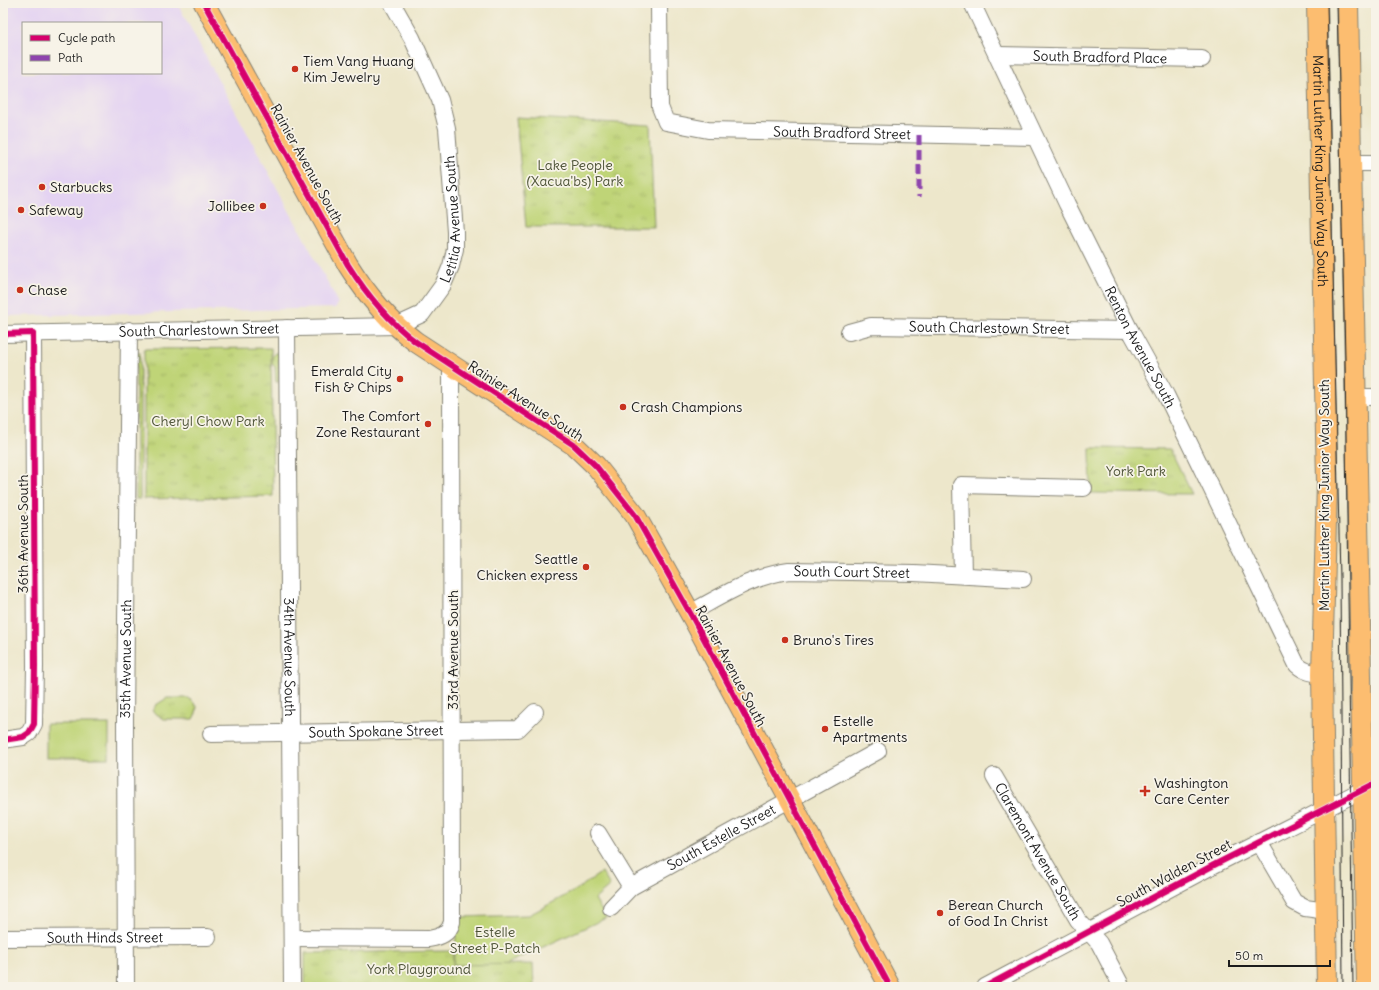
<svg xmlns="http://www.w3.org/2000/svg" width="1379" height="990" viewBox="0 0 1379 990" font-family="Delius,sans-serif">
	<defs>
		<pattern id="park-tufts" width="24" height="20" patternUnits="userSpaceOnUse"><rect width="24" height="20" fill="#bfd477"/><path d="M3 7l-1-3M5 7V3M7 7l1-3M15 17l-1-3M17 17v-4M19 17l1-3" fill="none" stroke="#a4b566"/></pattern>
	</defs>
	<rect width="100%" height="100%" fill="#f7f3e8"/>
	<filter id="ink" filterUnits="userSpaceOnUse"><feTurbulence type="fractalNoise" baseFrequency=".025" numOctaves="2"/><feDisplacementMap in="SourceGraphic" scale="8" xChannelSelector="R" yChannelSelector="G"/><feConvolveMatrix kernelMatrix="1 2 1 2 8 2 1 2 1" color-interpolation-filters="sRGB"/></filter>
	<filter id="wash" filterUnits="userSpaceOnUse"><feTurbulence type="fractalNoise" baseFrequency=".012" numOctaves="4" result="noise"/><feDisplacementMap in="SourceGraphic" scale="16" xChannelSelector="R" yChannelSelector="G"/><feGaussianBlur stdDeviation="0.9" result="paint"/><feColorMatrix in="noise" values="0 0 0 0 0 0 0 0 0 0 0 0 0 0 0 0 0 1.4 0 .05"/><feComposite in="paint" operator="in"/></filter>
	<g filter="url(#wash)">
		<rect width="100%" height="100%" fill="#ede7cb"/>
		<path fill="#e4d3f2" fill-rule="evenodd" d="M3,3H177L339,303L335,308L3,316ZM23,23H161V73H23Z"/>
		<g fill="#bfd477" stroke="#6e784a">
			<rect x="136" y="353" width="4" height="146"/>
			<path d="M275,353H279V382H276L275,367L272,364V357Z"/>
			<rect x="46" y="724" width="63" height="34"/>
			<path d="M602,872L610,886L595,899L606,918L504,965H453L458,917L529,915L576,890Z"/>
		</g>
		<g fill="url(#park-tufts)" stroke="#6e784a">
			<path d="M516,117L650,125L654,227H526Z"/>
			<path d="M271,348L273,496L144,499V349Z"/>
			<path d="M1090,448L1170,449L1192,494L1091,493Z"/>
			<path d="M167,698H189L197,706L196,713L193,719H164L152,711L156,705Z"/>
			<path d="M453,951V965L533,964L534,987H305V953Z"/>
		</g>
	</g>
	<g filter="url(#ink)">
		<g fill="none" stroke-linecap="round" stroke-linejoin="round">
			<g stroke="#848274" stroke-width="18">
				<g id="minor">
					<path id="s1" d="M659,3L660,107L666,122L708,130L1035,137"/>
					<path id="s2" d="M972,3L1067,204L1130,330L1166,395L1297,665C1305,672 1312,673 1322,674"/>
					<path id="s3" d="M998,55L1202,59"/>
					<path d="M1351,163H1376"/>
					<path id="s4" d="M287,328L292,987"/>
					<path id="s5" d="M849,332L871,326L1130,330"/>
					<path id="s6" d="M3,334L396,326L422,314L443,285L451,266L455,249V232L447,128L440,100L412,38L392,3"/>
					<path d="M1355,397H1376"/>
					<path d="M963,575L961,485L1084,488"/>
					<path id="s7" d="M690,613C722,596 752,576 789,571L914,573L1023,579"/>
					<path id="s8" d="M211,734L518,729L535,712"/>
					<path d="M3,740L23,737L29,733L34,724L35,666L33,333"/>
					<path id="s9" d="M994,776L1078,920L1099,943L1122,987"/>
					<path d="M598,833L631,887"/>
					<path d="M1259,842L1294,902L1305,908L1327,911"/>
					<path id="s10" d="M611,908L631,887L878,751"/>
					<path id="s11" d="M3,938L208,937"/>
					<path d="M292,938L429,939C440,937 449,934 452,922L451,366"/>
					<path id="s12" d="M126,987L125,721L129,330"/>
					<path d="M985,987L1214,865L1376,783"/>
				</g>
			</g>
			<g stroke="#848274" stroke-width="22">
				<g id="major">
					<path d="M204,3L348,265C367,295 388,321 416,342L574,445L596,466L635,515L694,620L890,987"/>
					<path id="s13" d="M1317,3L1327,482L1322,674L1327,987"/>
					<path d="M1348,3L1367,987"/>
				</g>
			</g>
			<use href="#minor" stroke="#fff" stroke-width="16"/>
			<use href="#major" stroke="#fcbd6f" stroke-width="20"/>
			<g stroke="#1c1c1c" stroke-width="1">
				<path d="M1327,3L1340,578L1343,987"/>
				<path d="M1337,3L1345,358L1353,987"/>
			</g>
			<path stroke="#8e44ad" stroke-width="5" stroke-dasharray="10 5" stroke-linecap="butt" d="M919,135V197"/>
			<g stroke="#f7f3e8" stroke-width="8">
				<g id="cycleway">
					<path d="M204,3L348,265C367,295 388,321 416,342L574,445L596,466L635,515L694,620L890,987"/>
					<path d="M3,334L33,333L35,666L34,724L29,733L23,737L3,740"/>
					<path d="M985,987L1214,865L1376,783"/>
				</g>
			</g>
			<use href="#cycleway" stroke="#d6006c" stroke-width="6"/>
		</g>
	</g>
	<g fill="#c8321e" stroke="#f7f3e8" stroke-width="1.5">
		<circle cx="295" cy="69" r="4"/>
		<circle cx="42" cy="187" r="4"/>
		<circle cx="263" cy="206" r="4"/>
		<circle cx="21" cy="210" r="4"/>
		<circle cx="20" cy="290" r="4"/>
		<circle cx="400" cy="379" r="4"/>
		<circle cx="623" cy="407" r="4"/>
		<circle cx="428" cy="424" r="4"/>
		<circle cx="586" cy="567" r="4"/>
		<circle cx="785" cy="640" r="4"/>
		<circle cx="825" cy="729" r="4"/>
		<path d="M1143 785h4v4h4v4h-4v4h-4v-4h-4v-4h4z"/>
		<circle cx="940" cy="913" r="4"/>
	</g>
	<g text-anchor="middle" stroke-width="3.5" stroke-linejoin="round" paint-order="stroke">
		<g font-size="14" fill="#1c1c1c" stroke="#f7f3e8">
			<text dy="5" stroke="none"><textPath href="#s3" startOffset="102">South Bradford Place</textPath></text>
			<text dy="5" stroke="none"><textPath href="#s1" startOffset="297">South Bradford Street</textPath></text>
			<text transform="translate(307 164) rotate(61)" y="5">Rainier Avenue South</text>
			<text dy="5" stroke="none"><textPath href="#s13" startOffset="168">Martin Luther King Junior Way South</textPath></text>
			<text dy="5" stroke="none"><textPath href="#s6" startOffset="525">Letitia Avenue South</textPath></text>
			<text dy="5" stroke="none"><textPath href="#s5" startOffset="141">South Charlestown Street</textPath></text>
			<text dy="5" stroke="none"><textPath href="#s6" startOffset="196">South Charlestown Street</textPath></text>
			<text dy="5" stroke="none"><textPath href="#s2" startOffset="383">Renton Avenue South</textPath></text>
			<text transform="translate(526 401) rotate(33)" y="5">Rainier Avenue South</text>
			<text transform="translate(1324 495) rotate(-90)" y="5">Martin Luther King Junior Way South</text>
			<text transform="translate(23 534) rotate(-90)" y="5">36th Avenue South</text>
			<text dy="5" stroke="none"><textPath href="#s7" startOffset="171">South Court Street</textPath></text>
			<text transform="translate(453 650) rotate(-90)" y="5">33rd Avenue South</text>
			<text dy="5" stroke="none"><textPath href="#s4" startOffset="329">34th Avenue South</textPath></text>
			<text dy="5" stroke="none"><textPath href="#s12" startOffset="328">35th Avenue South</textPath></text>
			<text transform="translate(731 666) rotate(62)" y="5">Rainier Avenue South</text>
			<text dy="5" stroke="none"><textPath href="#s8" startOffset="165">South Spokane Street</textPath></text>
			<text dy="5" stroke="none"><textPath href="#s10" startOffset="132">South Estelle Street</textPath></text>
			<text dy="5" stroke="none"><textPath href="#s9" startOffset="87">Claremont Avenue South</textPath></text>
			<text transform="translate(1174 873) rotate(-28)" y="5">South Walden Street</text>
			<text dy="5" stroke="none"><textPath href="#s11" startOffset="102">South Hinds Street</textPath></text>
		</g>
		<g font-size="14" fill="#1c1c1c" stroke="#f7f3e8" text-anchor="start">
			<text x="303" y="66">Tiem Vang Huang<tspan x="303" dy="16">Kim Jewelry</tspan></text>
			<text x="50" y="192">Starbucks</text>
			<text x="255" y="211" text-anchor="end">Jollibee</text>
			<text x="29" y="215">Safeway</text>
			<text x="28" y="295">Chase</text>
			<text x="392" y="376" text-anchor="end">Emerald City<tspan x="392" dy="16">Fish &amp; Chips</tspan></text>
			<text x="631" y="412">Crash Champions</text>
			<text x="420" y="421" text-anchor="end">The Comfort<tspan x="420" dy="16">Zone Restaurant</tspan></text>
			<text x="578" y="564" text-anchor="end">Seattle<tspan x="578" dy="16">Chicken express</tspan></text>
			<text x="793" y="645">Bruno's Tires</text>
			<text x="833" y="726">Estelle<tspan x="833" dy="16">Apartments</tspan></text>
			<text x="1154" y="788">Washington<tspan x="1154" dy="16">Care Center</tspan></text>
			<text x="948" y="910">Berean Church<tspan x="948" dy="16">of God In Christ</tspan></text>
		</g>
		<g font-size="14" fill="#4d5337" stroke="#f7f3e8">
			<text x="575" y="170">Lake People<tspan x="575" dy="16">(Xacua'bs) Park</tspan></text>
			<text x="208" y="426">Cheryl Chow Park</text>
			<text x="1136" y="476">York Park</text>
			<text x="495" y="937">Estelle<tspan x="495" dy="16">Street P-Patch</tspan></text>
			<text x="419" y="974">York Playground</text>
		</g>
	</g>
	<rect width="1379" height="990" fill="none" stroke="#f7f3e8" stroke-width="16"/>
	<rect x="22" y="22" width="140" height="52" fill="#f7f3e8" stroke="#9f9d96"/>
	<rect x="30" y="35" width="20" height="6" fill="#d6006c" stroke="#9f9d96"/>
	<text x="58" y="42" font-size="12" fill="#1c1c1c">Cycle path</text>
	<rect x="30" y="55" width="20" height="6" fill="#8e44ad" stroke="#9f9d96"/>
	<text x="58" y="62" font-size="12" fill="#1c1c1c">Path</text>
	<path d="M1229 960v6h101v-6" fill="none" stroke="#1c1c1c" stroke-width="2"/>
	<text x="1235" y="960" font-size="12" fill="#1c1c1c" stroke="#f7f3e8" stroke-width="3" paint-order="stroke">50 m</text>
</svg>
